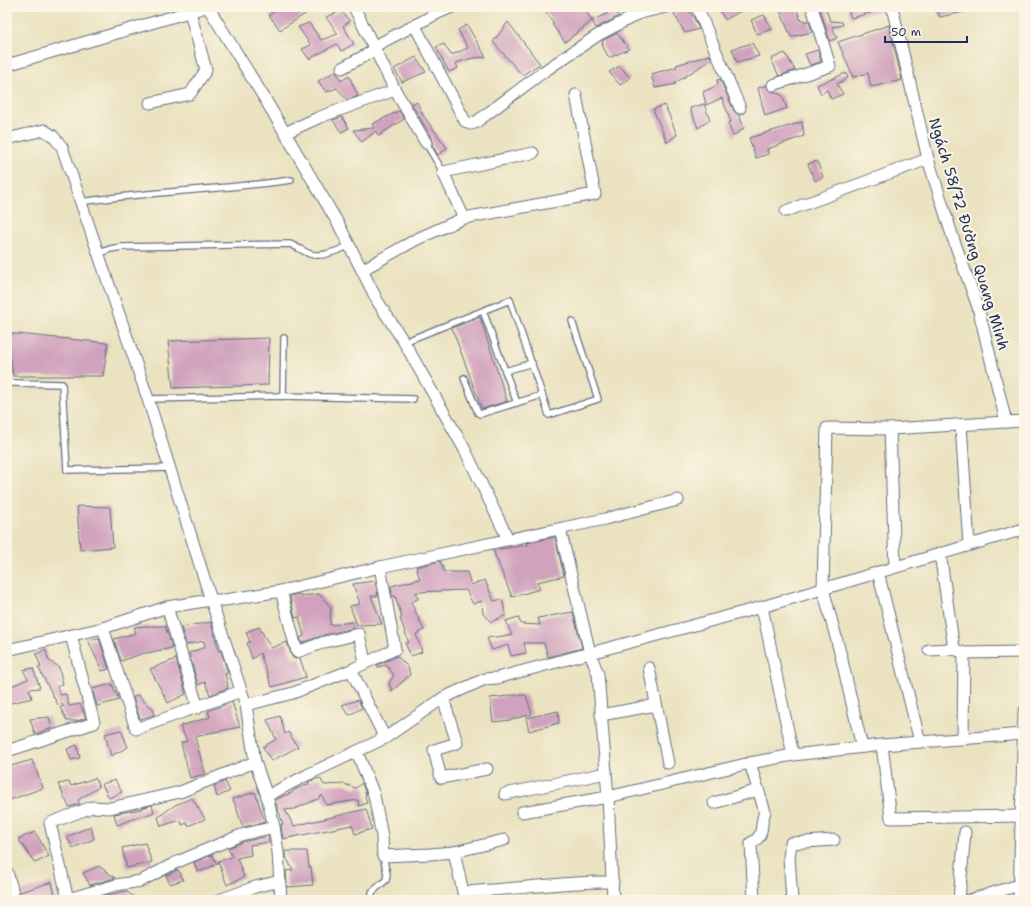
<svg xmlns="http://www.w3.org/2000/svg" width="1031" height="907" viewBox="0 0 1031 907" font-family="'Shantell Sans',sans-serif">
	<rect width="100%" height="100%" fill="#fcf5e5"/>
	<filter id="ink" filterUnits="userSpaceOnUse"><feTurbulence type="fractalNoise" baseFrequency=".025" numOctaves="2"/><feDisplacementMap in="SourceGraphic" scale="8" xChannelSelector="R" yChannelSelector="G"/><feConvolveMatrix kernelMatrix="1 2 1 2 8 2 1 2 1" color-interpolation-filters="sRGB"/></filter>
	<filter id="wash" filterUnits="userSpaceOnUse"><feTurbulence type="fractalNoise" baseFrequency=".012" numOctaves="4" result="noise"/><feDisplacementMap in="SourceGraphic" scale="16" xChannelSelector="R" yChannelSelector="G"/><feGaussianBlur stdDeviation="0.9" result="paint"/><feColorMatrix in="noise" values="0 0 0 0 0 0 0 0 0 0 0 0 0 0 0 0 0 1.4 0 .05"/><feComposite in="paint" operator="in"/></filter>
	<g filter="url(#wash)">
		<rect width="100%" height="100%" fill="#eae2c0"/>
		<g id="blocks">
			<g fill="#d0a2bd">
				<path d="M282,7H316L280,30L269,15Z"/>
				<path d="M542,7H584L592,21L565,42L552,24L554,23Z"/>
				<path d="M604,7H611L619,16L596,28L592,20L607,14Z"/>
				<path d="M687,7L694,18L699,29L685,33L674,14Z"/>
				<path d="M718,7H748L725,20Z"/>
				<path d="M796,7L801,21H809L812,32L791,37L779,8Z"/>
				<path d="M819,7H825L830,21L842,22L843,25L832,27L837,38L830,41Z"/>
				<path d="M847,7H882V10L851,18Z"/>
				<path d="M936,7H968V11L940,17Z"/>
				<path d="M341,11L350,21L343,26L354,44L341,51L337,44L309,59L302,49L311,45L298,27L309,23L321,40L338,34L326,17Z"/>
				<path d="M764,15L772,29L757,34L751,20Z"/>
				<path d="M508,22L540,64L522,75L493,42Z"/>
				<path d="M467,25L486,57L473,58L456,63L458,68L449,72L436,47L444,44L451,55L468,48L458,30Z"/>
				<path d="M889,25L902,80L871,87L868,73L853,77L838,42Z"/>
				<path d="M617,33L629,49L609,58L602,45L603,44L602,41Z"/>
				<path d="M752,43L759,56L737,62L732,49Z"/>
				<path d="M818,50L821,62L810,65L805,54Z"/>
				<path d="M785,53L795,70L779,76L771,59Z"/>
				<path d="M710,55L712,59L675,83L676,84L655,88L651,74L677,67L676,65Z"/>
				<path d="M416,57L426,72L402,82L394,69Z"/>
				<path d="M620,66L630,78L620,85L609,72Z"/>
				<path d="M336,71L341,81L349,76L358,96L347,100L337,88L326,92L318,81Z"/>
				<path d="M846,73L848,78L837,84L843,94L831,99L827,90L821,94L817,85Z"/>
				<path d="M720,79L734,111L739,115L744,128L733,136L728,123L731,122L722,98L706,105L703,92L718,85L717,80Z"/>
				<path d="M766,85L769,90L782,95L787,108L765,116L758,88Z"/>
				<path d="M412,102L414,104L417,102L423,115L447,148L438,155L432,145V139L411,103Z"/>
				<path d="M704,104L710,120L698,128L690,108Z"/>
				<path d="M665,105L677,135L667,142L653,109Z"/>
				<path d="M399,111L404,119L378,136L376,131L362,142L353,130L374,128L372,124Z"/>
				<path d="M342,117L349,128L341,132L333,120Z"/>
				<path d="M802,122L804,136L767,149L768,154L756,158L749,138Z"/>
				<path d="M817,161L823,177L815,181L808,164Z"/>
				<path d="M480,317L507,401L482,409L452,328Z"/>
				<path d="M7,333L108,343L103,376H13Z"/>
				<path d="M269,338L268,385L173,388L168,341Z"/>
				<path d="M77,506L110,507L113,547L80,550Z"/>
				<path d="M555,537L564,576L537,582L540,589L512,597L493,550L528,545L527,543Z"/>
				<path d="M440,561L444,572H467L471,585L485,580L494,601L502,599L506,615L491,622L483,614L482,601L473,604L466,590L416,592L418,599L411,602L424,630L416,634L422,652L411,656L405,643H409L400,618L402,617L395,596H392L391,586L420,579L416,567Z"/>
				<path d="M375,581L378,596H371L382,624L357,625L350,606L360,604L353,584Z"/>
				<path d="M300,594L301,596L319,594L331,607L330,625L352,622L354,628L323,635L302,643L300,638L304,636L299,617L295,618L290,596Z"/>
				<path d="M573,612L582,648L548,657L544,643H524L526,653L511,656L508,645L492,650L487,638L512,635L506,621L518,617L521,624L540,625L538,618Z"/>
				<path d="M211,622L219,651H221L228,673L225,674L228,685L227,686L228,688L210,695L205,682L198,685L189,653L205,647L204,641L186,645L181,627Z"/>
				<path d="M147,626H165L172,648L141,654L121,661L114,639L136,633L134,627Z"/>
				<path d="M259,627L271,648L287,642L292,657L295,659L300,658L306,677L272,687L260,653L252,659L247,643L250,642L246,632Z"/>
				<path d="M99,638L109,669L102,671L88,640Z"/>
				<path d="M46,649L48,660L59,667L63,684L57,686L60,695L66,694L69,706L80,704L86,718L77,721H67L60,707L64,706L61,703L58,705L38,667H41L36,654Z"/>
				<path d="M397,656L408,667L410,675L392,691L389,683L394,675L386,665L378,667L377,665Z"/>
				<path d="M176,659L185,690H184L186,694L168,703L150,669Z"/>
				<path d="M33,668L40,688L29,689L32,698L7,704V688L28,679L23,670Z"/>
				<path d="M112,684L119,700L97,706L92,689Z"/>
				<path d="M138,695L147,705L153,708L154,715L140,719L133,697Z"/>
				<path d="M509,695H526L532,714L510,720L493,722L490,698L509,696Z"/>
				<path d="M358,700L362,708L349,715L342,705Z"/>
				<path d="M232,702L240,727L204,734V735L195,737L205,774L190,778L181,743L187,741L180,726L210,717L208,711Z"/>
				<path d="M558,711L559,723L529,731L526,718Z"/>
				<path d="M280,716L285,734L288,732L298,747L271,761L263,747L276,739L267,720Z"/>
				<path d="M49,717L52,728L35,734L30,719Z"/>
				<path d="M121,730L128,747L111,756L105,734Z"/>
				<path d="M77,745L80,758L71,760L67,749Z"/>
				<path d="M32,760L43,788L7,801V767Z"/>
				<path d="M95,778L99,787L78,800L80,804L69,807L58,784L69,782L71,786Z"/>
				<path d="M320,778L324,785L344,784L356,788L362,783L366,795L365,796L367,803L359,806L358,800L326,805L322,795L318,799L294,809L285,810L294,826L366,809L372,829L355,834L352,825L283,839L281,824H283L275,800L293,792L294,790L309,784L308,782L310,781Z"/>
				<path d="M115,780L122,792L109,798L102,784Z"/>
				<path d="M225,781L230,791L217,797L214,786Z"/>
				<path d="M255,792L265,822L243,827L233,799Z"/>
				<path d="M192,798L205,819L188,826L187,823L182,825L181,820L161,826L158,817L175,805Z"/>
				<path d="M152,805L154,812L144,816V815L117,825L114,814L142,809V808Z"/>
				<path d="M91,826L94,839L73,848L67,837Z"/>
				<path d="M35,832L49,856L35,863L18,839Z"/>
				<path d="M268,836L269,842L250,845L251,855L237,858L244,877L227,885L218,861L232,857L228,848L243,842Z"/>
				<path d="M145,843L152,862L127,868L122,848Z"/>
				<path d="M285,851H307L309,867H311L313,885L287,887L286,871L293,870L285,855Z"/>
				<path d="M212,855L217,864L201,871H197L194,862Z"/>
				<path d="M99,866L115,878L90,885L83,873Z"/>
				<path d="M177,870L180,872L183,880L170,884L166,876Z"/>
				<path d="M52,882L56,900H22L20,892Z"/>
				<path d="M126,891L138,900H97L96,898Z"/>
			</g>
		</g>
	</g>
	<g filter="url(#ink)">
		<use href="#blocks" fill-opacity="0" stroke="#636e80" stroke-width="1"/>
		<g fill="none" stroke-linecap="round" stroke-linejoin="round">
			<g stroke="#636e80" stroke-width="8">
				<g id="service">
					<path d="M426,143L443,172"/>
					<path d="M80,202C150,191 221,190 291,180"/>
					<path d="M98,254L110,249L122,247L290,244C297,247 303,251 310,254C323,258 338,250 349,246"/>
					<path d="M483,311L517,403"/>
					<path d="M404,342L510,300L549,415L598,399L572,321"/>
					<path d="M505,371L532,363"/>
					<path d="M464,378L478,413L480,414L542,395"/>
					<path d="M11,383L62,384L67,470L170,468"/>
					<path d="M283,396L284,338"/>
					<path d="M148,399L283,396L413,399"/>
					<path d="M372,900V892L386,880L387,874L383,856"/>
				</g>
			</g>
			<g stroke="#636e80" stroke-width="13">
				<g id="minor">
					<path d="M208,7L265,99L339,225L378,302L404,342L465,450L508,539"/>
					<path d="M354,7L395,90L426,143"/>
					<path d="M435,7L438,13L452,7"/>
					<path d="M697,7L740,108"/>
					<path d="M892,7L928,159L953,238L978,307L1006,422"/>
					<path d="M415,26L465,121L470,124L475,123L543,72L598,35L640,13L666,7"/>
					<path d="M373,47L438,13"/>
					<path d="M7,65L206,7"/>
					<path d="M342,68L375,50"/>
					<path d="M773,85L830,66L812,7"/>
					<path d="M150,103L190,94L206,70L190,12"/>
					<path d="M285,133L320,117L395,90"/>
					<path d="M7,139L44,130L53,136L62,147L148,399L211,600L246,705L255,762L267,796L274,827L278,852L281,900"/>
					<path d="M786,211L928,159"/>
					<path d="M464,218L443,172L533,153"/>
					<path d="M362,270L417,239L464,218L595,194L576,95"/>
					<path d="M961,425L969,545"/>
					<path d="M890,429L895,567"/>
					<path d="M560,529L590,653L598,674L608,797L613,900"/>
					<path d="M940,553L954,649"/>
					<path d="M878,572L920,742"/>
					<path d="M281,591L297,652L325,642L359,634L365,662"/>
					<path d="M167,607L198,708"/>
					<path d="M762,607L793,755"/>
					<path d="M103,628L136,729L241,691"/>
					<path d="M7,650L103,628L167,607L211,600H225L281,591L380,567L605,519L678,500"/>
					<path d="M929,650L954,649L964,653L1024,652"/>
					<path d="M649,668L668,763"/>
					<path d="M351,670L385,738"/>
					<path d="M443,698L457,743L434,750L441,778L487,769"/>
					<path d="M246,705L293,693L351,670L395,649L380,567"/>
					<path d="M601,715L656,705"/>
					<path d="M963,739L964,653"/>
					<path d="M882,745L891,818L1022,816"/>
					<path d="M862,747L841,656L823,589L827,428L890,429L1024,421"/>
					<path d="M7,751L94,723L71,635"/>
					<path d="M357,752L374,795L382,836L383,856L430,854L454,852L504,840"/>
					<path d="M750,763L765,812C759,825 766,836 751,843L754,900"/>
					<path d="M505,794L606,773"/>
					<path d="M267,796L307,775L385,738L443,698L485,679L497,678L762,607L1024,529"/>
					<path d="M714,803L758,790"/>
					<path d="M522,812L608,797L750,763L793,755L882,745L1023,734"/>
					<path d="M454,852L463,892C513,890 563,881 613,882"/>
					<path d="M7,872L12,889L14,900"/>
					<path d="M68,899L116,885L141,881L175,863L241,835L274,827"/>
					<path d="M68,900L50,823L92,807L110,808L180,792L255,762"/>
					<path d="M219,900L255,887L280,881"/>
					<path d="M792,900L789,857L791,843L834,840"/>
					<path d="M959,900L965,832"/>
					<path d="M970,900L1019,885"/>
					<path d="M1019,900L1024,712"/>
				</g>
			</g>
			<use href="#service" stroke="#fff" stroke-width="5.5"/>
			<use href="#minor" stroke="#fff" stroke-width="11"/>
		</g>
	</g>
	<g text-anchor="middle" stroke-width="4" stroke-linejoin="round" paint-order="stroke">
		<g font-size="15" fill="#1b2f5e" stroke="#fcf5e5">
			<text transform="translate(969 234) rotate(73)" y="5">Ngách 58/72 Đường Quang Minh</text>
		</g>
	</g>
	<rect width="1031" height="907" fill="none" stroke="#fcf5e5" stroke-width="24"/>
	<path d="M885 36v6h82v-6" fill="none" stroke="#1b2f5e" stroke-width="2"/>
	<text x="891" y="36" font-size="12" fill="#1b2f5e" stroke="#fcf5e5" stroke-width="3" paint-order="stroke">50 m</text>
</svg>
